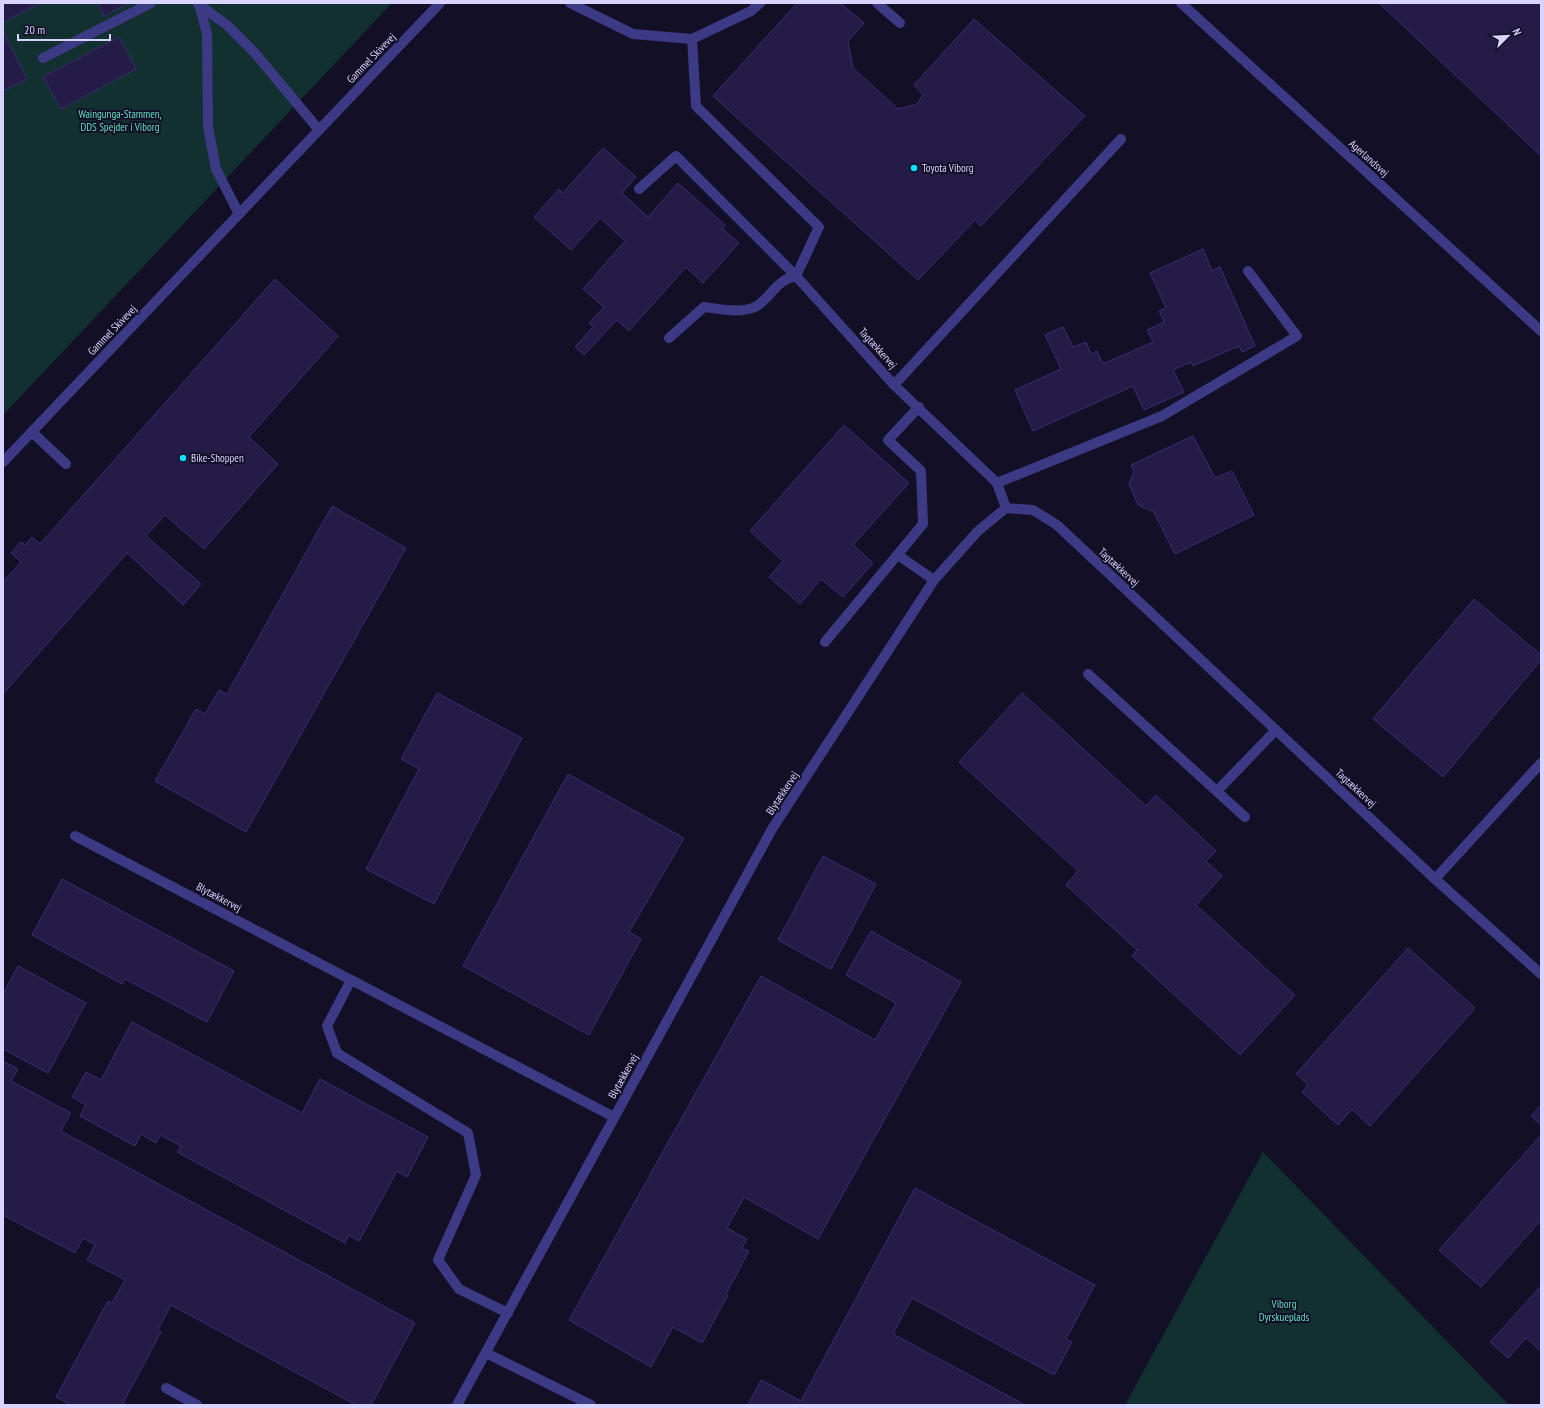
<svg xmlns="http://www.w3.org/2000/svg" width="1544" height="1408" viewBox="0 0 1544 1408" font-family="'PT Sans Narrow',sans-serif">
	<rect width="100%" height="100%" fill="#130f26"/>
	<g fill="#12302f">
		<path d="M3,3H392L3,415Z"/>
		<path d="M1263,1152L1509,1405H1125Z"/>
	</g>
	<g fill="#241b47" stroke="#3b2d73">
		<path d="M3,3H41L3,22Z"/>
		<path d="M98,3H129L104,16Z"/>
		<path d="M797,3H840L864,23L848,41L853,68L898,109L917,104L923,95L914,85L974,19L1085,116L981,226L975,220L918,280L713,96Z"/>
		<path d="M1379,3H1541V156Z"/>
		<path d="M3,31L27,79L3,91Z"/>
		<path d="M119,37L136,69L61,109L43,77Z"/>
		<path d="M603,148L636,177L622,193L648,217L678,183L725,225L722,228L739,243L703,283L686,267L629,331L617,320L584,355L575,347L593,327L589,323L604,307L583,289L625,241L600,218L571,250L534,217L559,189L563,193Z"/>
		<path d="M1203,249L1212,271L1220,267L1255,346L1242,352L1239,346L1193,366L1191,362L1173,370L1184,392L1144,410L1133,386L1033,431L1015,390L1061,369L1045,335L1063,327L1073,347L1086,342L1091,354L1097,351L1103,364L1153,342L1147,330L1164,322L1159,311L1166,308L1150,273Z"/>
		<path d="M275,279L338,336L249,437L278,464L204,549L165,515L146,536L201,584L183,605L127,553L3,694V582L21,562L11,553L21,542L25,545L32,537L40,544Z"/>
		<path d="M844,425L909,483L853,545L873,563L843,597L821,579L800,604L769,577L783,561L750,531Z"/>
		<path d="M1193,436L1215,478L1232,471L1254,515L1175,554L1154,512L1138,505L1129,484L1134,472L1131,465Z"/>
		<path d="M332,506L406,548L246,832L155,781L196,709L205,714L219,690L227,694Z"/>
		<path d="M1474,599L1541,655V660L1443,777L1373,719Z"/>
		<path d="M437,693L522,738L434,904L366,869L419,769L401,759Z"/>
		<path d="M1022,693L1146,806L1156,795L1216,851L1206,861L1222,876L1196,905L1295,995L1240,1055L1132,956L1137,950L1066,885L1078,871L959,762Z"/>
		<path d="M568,774L684,838L629,932L641,939L589,1035L463,966Z"/>
		<path d="M823,856L876,884L831,969L778,940Z"/>
		<path d="M62,879L234,971L207,1022L125,979L122,984L32,935Z"/>
		<path d="M871,931L961,982L818,1239L744,1197L727,1228L747,1239L742,1248L749,1251L726,1294L728,1295L702,1343L673,1327L651,1367L569,1320L761,976L875,1040L896,1003L846,975Z"/>
		<path d="M1408,948L1475,1008L1370,1126L1352,1109L1338,1125L1302,1092L1308,1085L1296,1074Z"/>
		<path d="M18,966L86,1003L48,1073L3,1049V994Z"/>
		<path d="M132,1022L302,1113L320,1079L428,1137L407,1177L397,1171L359,1241L349,1235L345,1243L177,1152L181,1146L160,1135L156,1143L141,1134L135,1146L80,1116L86,1105L72,1097L86,1072L101,1080Z"/>
		<path d="M3,1061L18,1069L11,1081L71,1113L61,1131L415,1323L371,1405H356L171,1305L158,1330L161,1332L122,1405H71L56,1397L108,1301L112,1303L125,1280L87,1260L95,1245L83,1238L75,1253L3,1215Z"/>
		<path d="M1541,1105V1125L1531,1116Z"/>
		<path d="M1541,1135V1220L1481,1287L1439,1250Z"/>
		<path d="M915,1188L1095,1285L1066,1339L1072,1342L1054,1375L912,1298L893,1334L1025,1405H748L761,1380L801,1401Z"/>
		<path d="M1541,1286V1351L1526,1338L1508,1358L1490,1342Z"/>
	</g>
	<g fill="none" stroke-linecap="round" stroke-linejoin="round">
		<g stroke="#3d3a85" stroke-width="10">
			<path d="M199,3L207,34L208,127L216,169L239,214"/>
			<path d="M570,3L633,34L692,39L751,11L760,3"/>
			<path d="M877,3L900,23"/>
			<path d="M198,4L227,25L254,52L319,130"/>
			<path d="M692,39L696,106L819,227L796,276"/>
			<path d="M43,58L151,3"/>
			<path d="M639,189L676,156L796,276"/>
			<path d="M669,338L704,307C718,309 744,314 757,306C772,296 776,280 796,276"/>
			<path d="M894,385L1121,139"/>
			<path d="M32,432L66,464"/>
			<path d="M997,483L1162,416L1297,336L1248,271"/>
			<path d="M898,555L934,580"/>
			<path d="M825,642L923,524L921,471L888,440L919,407"/>
			<path d="M1088,674L1245,817"/>
			<path d="M1217,791L1276,730"/>
			<path d="M351,980L327,1026L337,1053L468,1133L476,1175L438,1260L459,1289L508,1313"/>
			<path d="M166,1388L197,1405"/>
		</g>
		<g stroke="#3d3a85" stroke-width="10">
			<path d="M796,276L894,385L997,483L1006,508L1033,510L1057,525L1435,879L1541,974"/>
			<path d="M3,462L440,3"/>
			<path d="M75,836L614,1117"/>
			<path d="M1435,879L1541,763"/>
			<path d="M486,1353L591,1405"/>
			<path d="M457,1405L772,829L934,580L978,531L1006,508"/>
		</g>
		<path stroke="#3d3a85" stroke-width="10" d="M1181,3L1541,331"/>
	</g>
	<g fill="#00e5ff" stroke="#130f26" stroke-width="1.5">
		<circle cx="914" cy="168" r="4"/>
		<circle cx="183" cy="458" r="4"/>
	</g>
	<g text-anchor="middle" stroke-width="4" stroke-linejoin="round" paint-order="stroke">
		<g font-size="11" fill="#d9d4ff" stroke="#130f26">
			<text transform="translate(371 58) rotate(-46)" y="4">Gammel Skivevej</text>
			<text transform="translate(1369 158) rotate(42)" y="4">Agerlandsvej</text>
			<text transform="translate(112 330) rotate(-46)" y="4">Gammel Skivevej</text>
			<text transform="translate(878 348) rotate(48)" y="4">Tagtækkervej</text>
			<text transform="translate(1119 567) rotate(43)" y="4">Tagtækkervej</text>
			<text transform="translate(1356 788) rotate(43)" y="4">Tagtækkervej</text>
			<text transform="translate(782 793) rotate(-57)" y="4">Blytækkervej</text>
			<text transform="translate(219 897) rotate(28)" y="4">Blytækkervej</text>
			<text transform="translate(623 1076) rotate(-61)" y="4">Blytækkervej</text>
		</g>
		<g font-size="11" fill="#5fe0c0" stroke="#130f26">
			<text x="120" y="118">Waingunga-Stammen,<tspan x="120" dy="13">DDS Spejder i Viborg</tspan></text>
			<text x="1284" y="1308">Viborg<tspan x="1284" dy="13">Dyrskueplads</tspan></text>
		</g>
		<g font-size="11" fill="#d9d4ff" stroke="#130f26" text-anchor="start">
			<text x="922" y="172">Toyota Viborg</text>
			<text x="191" y="462">Bike-Shoppen</text>
		</g>
	</g>
	<rect width="1544" height="1408" fill="none" stroke="#d9d4ff" stroke-width="8"/>
	<g transform="translate(1508 36) rotate(66)" stroke="#130f26" stroke-width="3" paint-order="stroke">
	<path d="M0-3L7 15L0 10L-7 15Z" fill="#d9d4ff"/>
	<text y="-6" font-size="11" font-weight="bold" text-anchor="middle" fill="#d9d4ff">N</text>
	</g>
	<path d="M18 34v6h92v-6" fill="none" stroke="#d9d4ff" stroke-width="2"/>
	<text x="24" y="34" font-size="12" fill="#d9d4ff" stroke="#130f26" stroke-width="3" paint-order="stroke">20 m</text>
</svg>
